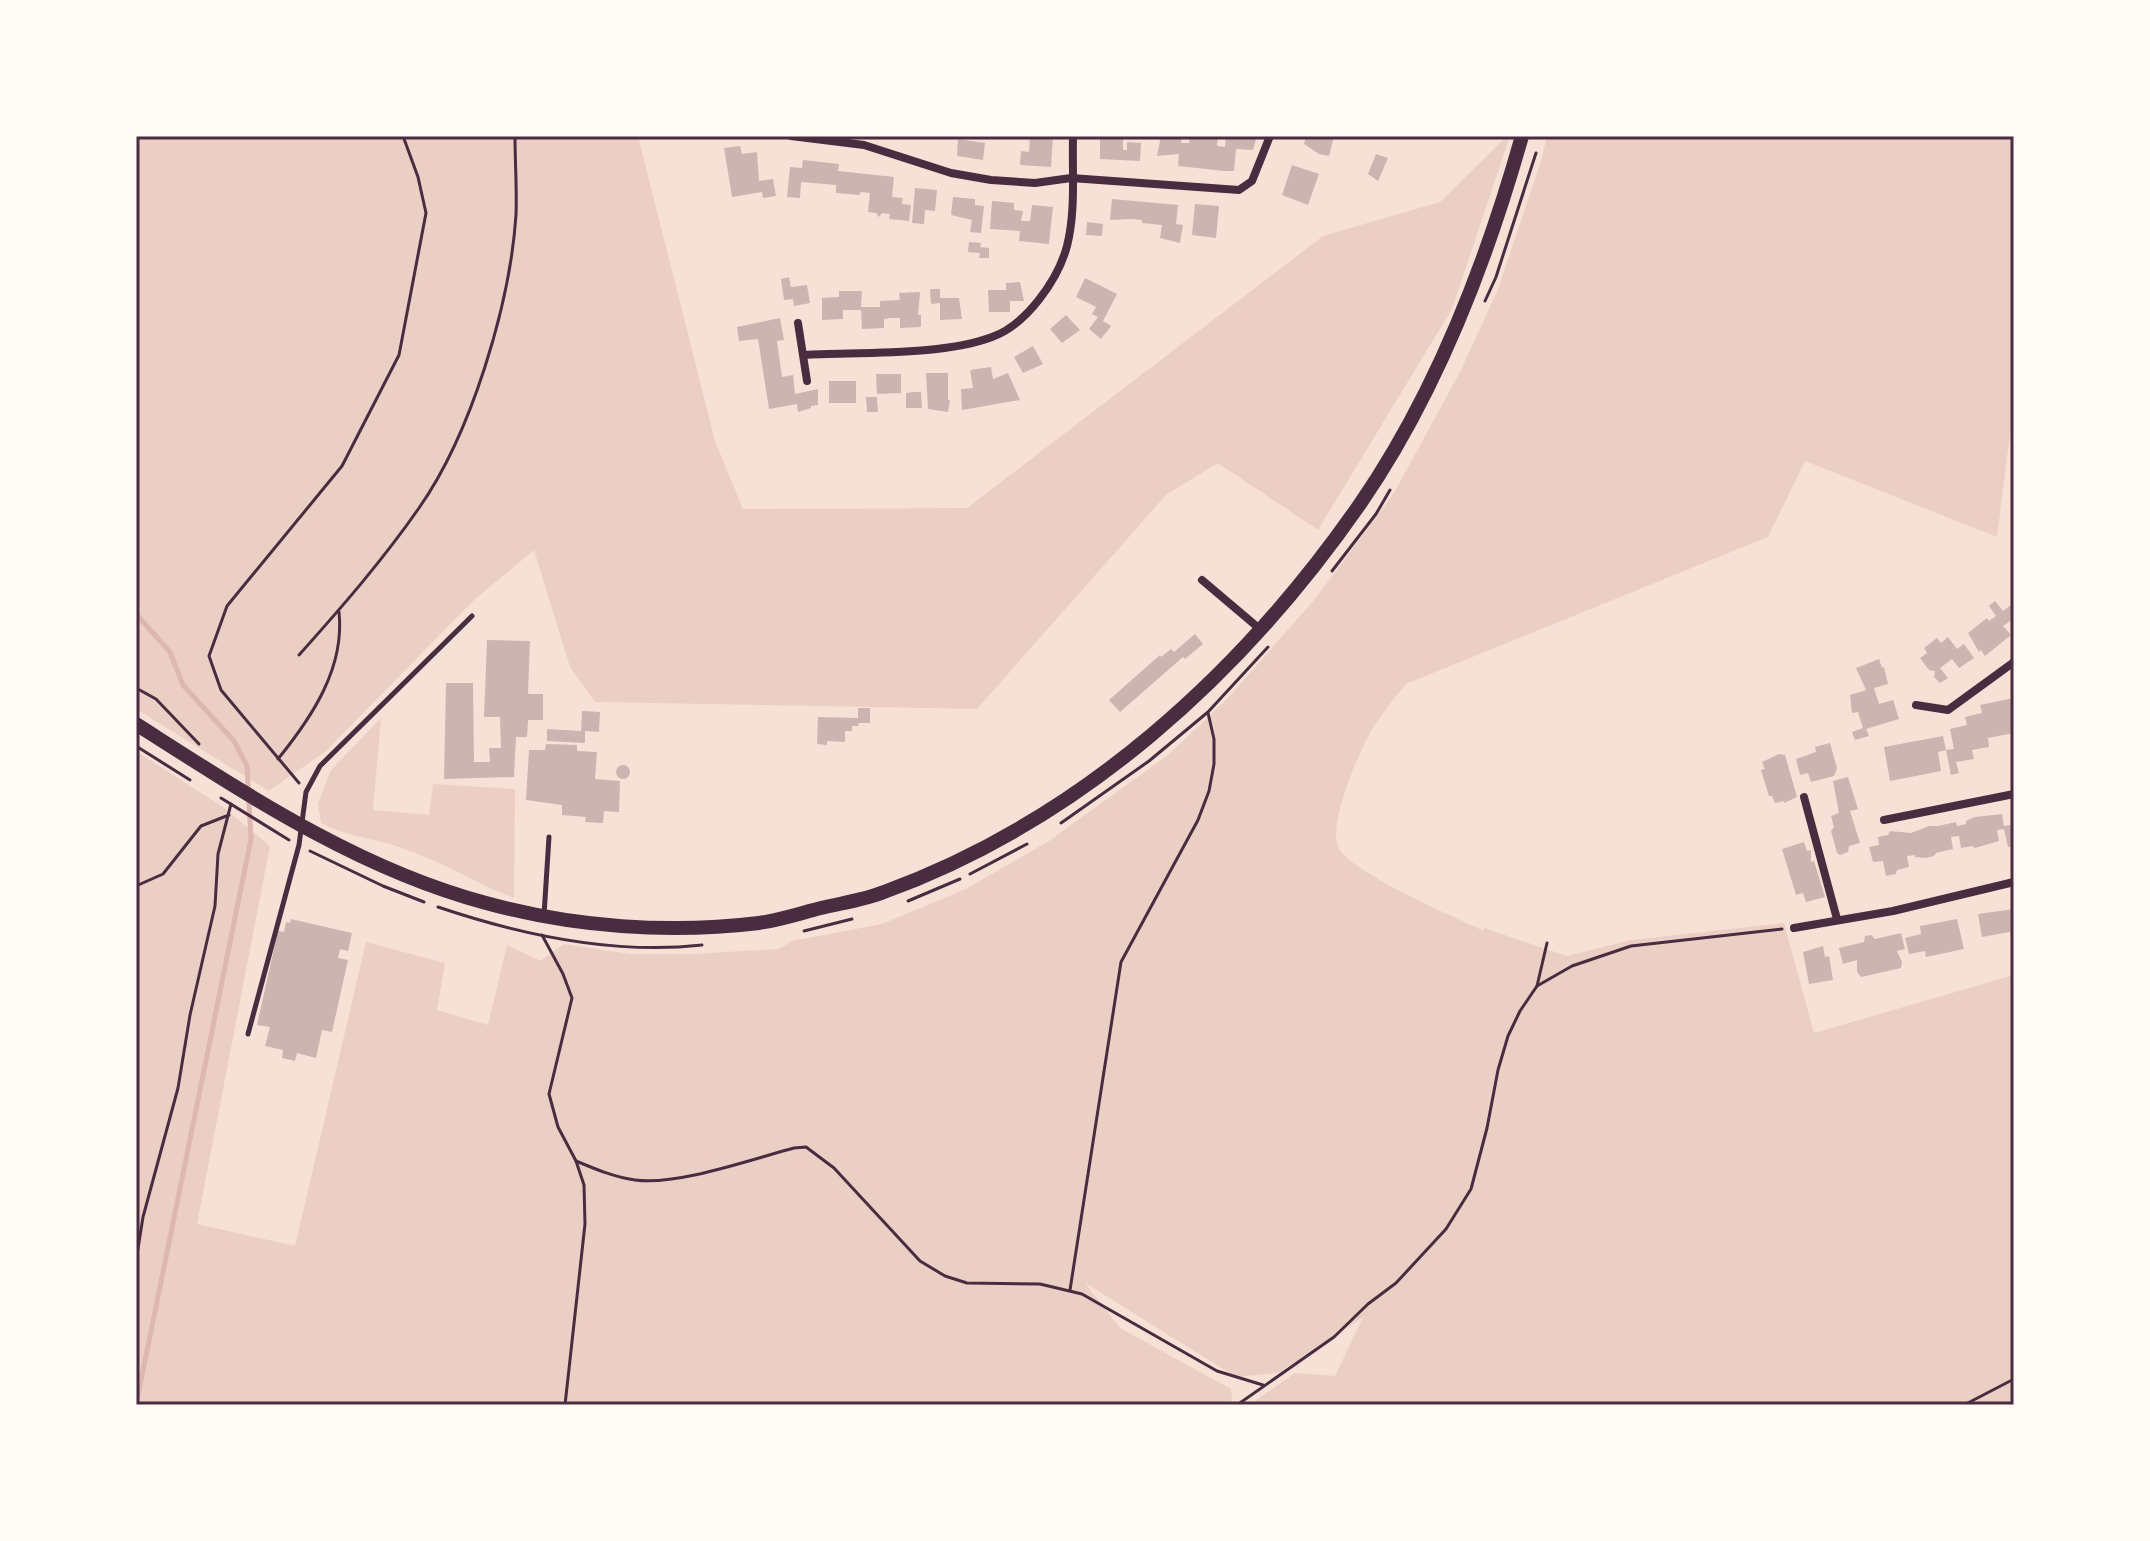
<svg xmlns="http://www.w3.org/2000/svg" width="2150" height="1541" viewBox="0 0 2150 1541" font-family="Jost,sans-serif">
	<rect width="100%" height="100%" fill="#f7e1d7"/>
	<g fill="#ebcfc5">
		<path d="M136,136H638L715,441L743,509L967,508L1323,236L1440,202L1507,136H1510L1452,309L1318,530L1218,463L1166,495L977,709L595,702L570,667L534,550L473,601L326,751L269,791L136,709Z"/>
		<path d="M1547,136H2014V402L1997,537L1805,461L1768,537L1406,684C1392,701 1377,719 1367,739C1356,760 1327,827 1339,849C1353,873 1454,917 1482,930V933L1484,928L1567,956L1631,940L1784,923L1814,1033L2014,975V1405H1249L1295,1373L1335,1376L1363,1317L1278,1373L1236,1377L1085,1283L1120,1328L1231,1389L1232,1400L1228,1405H136V751L223,807L270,846L197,1224L295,1246L366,942L445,963L437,1010L488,1025L507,945L540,961L564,944L630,954H692L779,949L792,941L882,924L966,889L1049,841L1168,755L1226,700L1315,599L1394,493L1460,372L1498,289L1541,161Z"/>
		<path d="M381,718L373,810L429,815L433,784L515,789L514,898C473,882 436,858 393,845C368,837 344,836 321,823L318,804L331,770Z"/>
	</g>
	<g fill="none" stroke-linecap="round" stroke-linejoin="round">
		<path stroke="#dcb8b0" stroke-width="5" d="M136,614L170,652L183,685L234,741L247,766L251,839L136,1405"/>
	</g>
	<g fill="#ccb4b1">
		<path d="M1030,136H1053L1051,167L1020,165L1021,151L1029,152Z"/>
		<path d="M1100,136H1123V150H1127V142L1141,143L1140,161L1100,159Z"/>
		<path d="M1161,136H1182L1181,143H1189L1190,136L1218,138L1217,146L1225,147L1226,136L1256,139L1253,150L1236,149L1234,171H1224L1178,166L1179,154L1157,156Z"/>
		<path d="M1306,136H1334L1329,156L1319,154L1304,144Z"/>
		<path d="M958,139L985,143L983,160L957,156Z"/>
		<path d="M740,146L742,154L757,152L759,181L773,179L776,196L763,198L762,192L732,197L724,148Z"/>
		<path d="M1376,154L1388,158L1378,181L1368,174Z"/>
		<path d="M803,160L839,164L838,171L894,177L892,197L903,198L902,204L911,205L909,221L889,219L890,214L882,213L879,217L876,213L868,212L870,193L860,192V195L836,193V185L801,182L800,198L787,197L790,167L802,168Z"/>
		<path d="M1292,165L1319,174L1308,205L1282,195Z"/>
		<path d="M915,188L937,190L935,211L925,210L924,224L912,223Z"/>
		<path d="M953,197L975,199V205L984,206L981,233L970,232L972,220L951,215Z"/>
		<path d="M1112,199L1178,205L1176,224L1183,225L1180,243L1160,238L1162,225L1142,223V220L1132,219L1110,220Z"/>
		<path d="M992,201L1014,203V210L1023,211L1021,221H1030L1032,205L1053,207L1049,244L1019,241L1020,231L990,229Z"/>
		<path d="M1195,204L1219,206L1216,238L1192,235Z"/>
		<path d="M1087,222L1103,224L1102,236L1086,235Z"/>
		<path d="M969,242L981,243L980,247L989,248V258H979L980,253L968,252Z"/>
		<path d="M789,277L791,287L807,285L810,303L794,306L793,299L784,300L781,279Z"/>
		<path d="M1085,278L1117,294L1103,321L1111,326L1101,339L1089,329L1098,317L1092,314L1096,307L1076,297Z"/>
		<path d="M1020,282L1024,301H1010V312H989L988,290H1006V283Z"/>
		<path d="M930,289H940V298H959L962,319L940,320V303L931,304Z"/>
		<path d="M839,291H862L861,307H880V301L900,300L899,293L920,292L918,315H921V327L900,328V318H891L884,319V328L862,329L861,310H843V319L822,320V298L839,297Z"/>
		<path d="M1066,315L1080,330L1062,343L1050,329Z"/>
		<path d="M780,318L784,340L777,341L782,377L793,375L795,394L818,389V405L811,406V408L798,412L797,404L769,409L758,339L739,341L737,327Z"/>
		<path d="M1033,346L1043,364L1023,373L1014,357Z"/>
		<path d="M991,367L993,379L1008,373L1020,400L962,410L961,389L973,388L970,370Z"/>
		<path d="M926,373H948V400H950L948,412L928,409Z"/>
		<path d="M876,374H901V393L877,394Z"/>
		<rect x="829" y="381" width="27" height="22"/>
		<path d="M914,392H921L922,408H906V393Z"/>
		<path d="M866,397H877L878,412H867Z"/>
		<path d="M1995,601L2003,611L2014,603V626L2010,621L2003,626L2011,635L1985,656L1981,650L1979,652L1968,633L1987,618L1989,621L1996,616L1989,606Z"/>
		<path d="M1195,634L1203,644L1185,659L1183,657L1120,712L1109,700L1160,655L1161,657L1171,649L1174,652Z"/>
		<path d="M1948,637L1957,649L1964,644L1974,658L1959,668L1952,659L1940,668L1948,678L1940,683L1934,677L1935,671L1929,670L1920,658L1927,653L1924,648L1937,638L1941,643Z"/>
		<path d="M487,640L530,641L528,694H543V720H528L527,737H516L514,777L444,779L446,683H473L474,762H490L489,748H501L500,717H484Z"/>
		<path d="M1879,659L1882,668L1884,667L1888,684L1874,688L1879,704L1893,700L1899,719L1866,729L1869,736L1855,740L1852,732L1863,728L1858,712L1852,713L1850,695L1866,690L1856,668Z"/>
		<path d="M2014,698V733L1988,738L1989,747L1972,750L1974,759L1956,762L1959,773L1951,775L1946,750L1954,749L1950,729L1967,725L1965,717L1982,713L1980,705Z"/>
		<path d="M858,708H870V723H859L858,726H852V731H845V742L827,741V745L817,744L818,717L858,718Z"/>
		<path d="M582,711L600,712L599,732L585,731V743L547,741V729L581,731Z"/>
		<path d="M1943,736L1946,750L1938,752L1941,771L1890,781L1884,747Z"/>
		<path d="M1830,743L1837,768L1834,776L1811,782L1808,773L1800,775L1796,759L1816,752L1815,747Z"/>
		<path d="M546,744L577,745V751L597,752L595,779L620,781L619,812L604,811L603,823L585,822L586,817L562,815V805L526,800L529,750H545Z"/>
		<path d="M1779,754L1785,755L1797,797L1784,803V801L1775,803L1772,796H1769L1761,770L1765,769L1762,762Z"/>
		<circle cx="623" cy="772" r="7"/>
		<path d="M1848,777L1858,809L1850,811L1860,843L1849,846L1848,852L1840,855L1837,853L1831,831L1834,827L1831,816L1839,813L1833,781Z"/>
		<path d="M2002,814L2004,826L2014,824V846L2008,847L2004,829L1997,830L1999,841L1975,848L1972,846L1961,848L1959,836L1951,837L1953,849L1936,853L1934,856L1926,858L1915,857V855L1907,856L1909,867L1897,870L1896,874L1886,876L1883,861L1873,862L1869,847L1879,845L1878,837L1888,835L1890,831L1911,833L1929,826H1938L1956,822L1957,826L1966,824V821L1975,817Z"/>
		<path d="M1804,842L1807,851L1811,850V862L1814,861L1825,897L1806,902L1803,893L1796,895L1782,849Z"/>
		<path d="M2014,909V935H2010V932L1982,937L1978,914Z"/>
		<path d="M291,919L352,933L348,951L340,949L338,958L348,960L332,1032L322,1030L316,1058L297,1053L295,1061L282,1058L283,1050L265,1046L270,1027L257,1025L278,931L284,932L286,922L290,923Z"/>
		<path d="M1957,919L1964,949L1926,957L1925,951L1909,954L1905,938L1921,934L1920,926Z"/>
		<path d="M1901,933L1905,949L1897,951L1902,962L1901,968L1861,977L1857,972V960L1843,964L1839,948L1864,942L1865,936L1871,935L1875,939Z"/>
		<path d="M1823,946L1825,957L1829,956L1833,980L1809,984L1803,952Z"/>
	</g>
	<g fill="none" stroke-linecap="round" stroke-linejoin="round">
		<g stroke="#4a2c40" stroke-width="3">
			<path d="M1485,301L1496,277L1536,153"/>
			<path d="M1332,571L1376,514L1390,490"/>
			<path d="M299,655C341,608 383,560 419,508C471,434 510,305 516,215C517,189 515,162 515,136"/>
			<path d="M136,688L156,699L199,744"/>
			<path d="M136,746L190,780"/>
			<path d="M278,759C312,717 345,668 339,612"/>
			<path d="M299,783L221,690L209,656L227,606L342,466L399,355L426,213L418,177L403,136"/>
			<path d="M221,798L289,840"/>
			<path d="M1061,823L1149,761L1208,712L1268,647"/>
			<path d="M310,851L383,886L424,902"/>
			<path d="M970,874L1027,844"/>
			<path d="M136,886L163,874L201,826L229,815"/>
			<path d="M908,901L960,879"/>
			<path d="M438,907C521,935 614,955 702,945"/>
			<path d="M804,931L852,919"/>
			<path d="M542,935L563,974L572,998L549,1094L558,1127L576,1161L584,1185L585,1224L565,1405"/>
			<path d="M1537,986L1547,943"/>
			<path d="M576,1161C595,1169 614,1177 635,1180C677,1186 752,1159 794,1148L806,1147L834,1168L920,1261L945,1276L967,1283L1040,1284L1082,1294L1217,1371L1263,1385"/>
			<path d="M136,1261L143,1217L178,1088L190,1015L215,906L218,854L231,804"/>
			<path d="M1070,1290L1121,962L1198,820L1209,791L1214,764V739L1208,713"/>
			<path d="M1237,1405L1334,1337L1368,1304L1396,1283L1446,1229L1471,1189L1487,1128L1498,1070L1508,1036L1520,1011L1537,986L1572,966L1631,946L1782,929"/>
			<path d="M1964,1405L2014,1379"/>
		</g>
		<g stroke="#4a2c40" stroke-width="5">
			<path d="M544,915L549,837"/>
			<path d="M248,1034L299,845L306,792L320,766L472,616"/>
		</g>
		<g stroke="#4a2c40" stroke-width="8">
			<path d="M791,136L864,145L951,173L991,180L1035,183L1071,178L1239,190L1252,181L1270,136"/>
			<path d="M798,323L807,381"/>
			<path d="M804,355C858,352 942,356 992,337C1026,325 1058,280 1067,246C1076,211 1072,171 1073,136"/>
			<path d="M1202,580L1261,630"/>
			<path d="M1916,705L1948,710L2014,662"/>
			<path d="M1804,797L1837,919"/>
			<path d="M1884,820L2014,794"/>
			<path d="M1794,928L1893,911L2014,882"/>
		</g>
		<path stroke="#4a2c40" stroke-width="14" d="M136,724C246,794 358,869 486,903C573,927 669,934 759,923C780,920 801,913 821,908C842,903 864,900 884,892C1081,820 1241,675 1360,504C1436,394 1486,264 1522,136"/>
	</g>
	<rect width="2150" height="1541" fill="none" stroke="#fffaf5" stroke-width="276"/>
	<rect x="138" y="138" width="1874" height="1265" fill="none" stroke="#4a2c40" stroke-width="3"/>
</svg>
